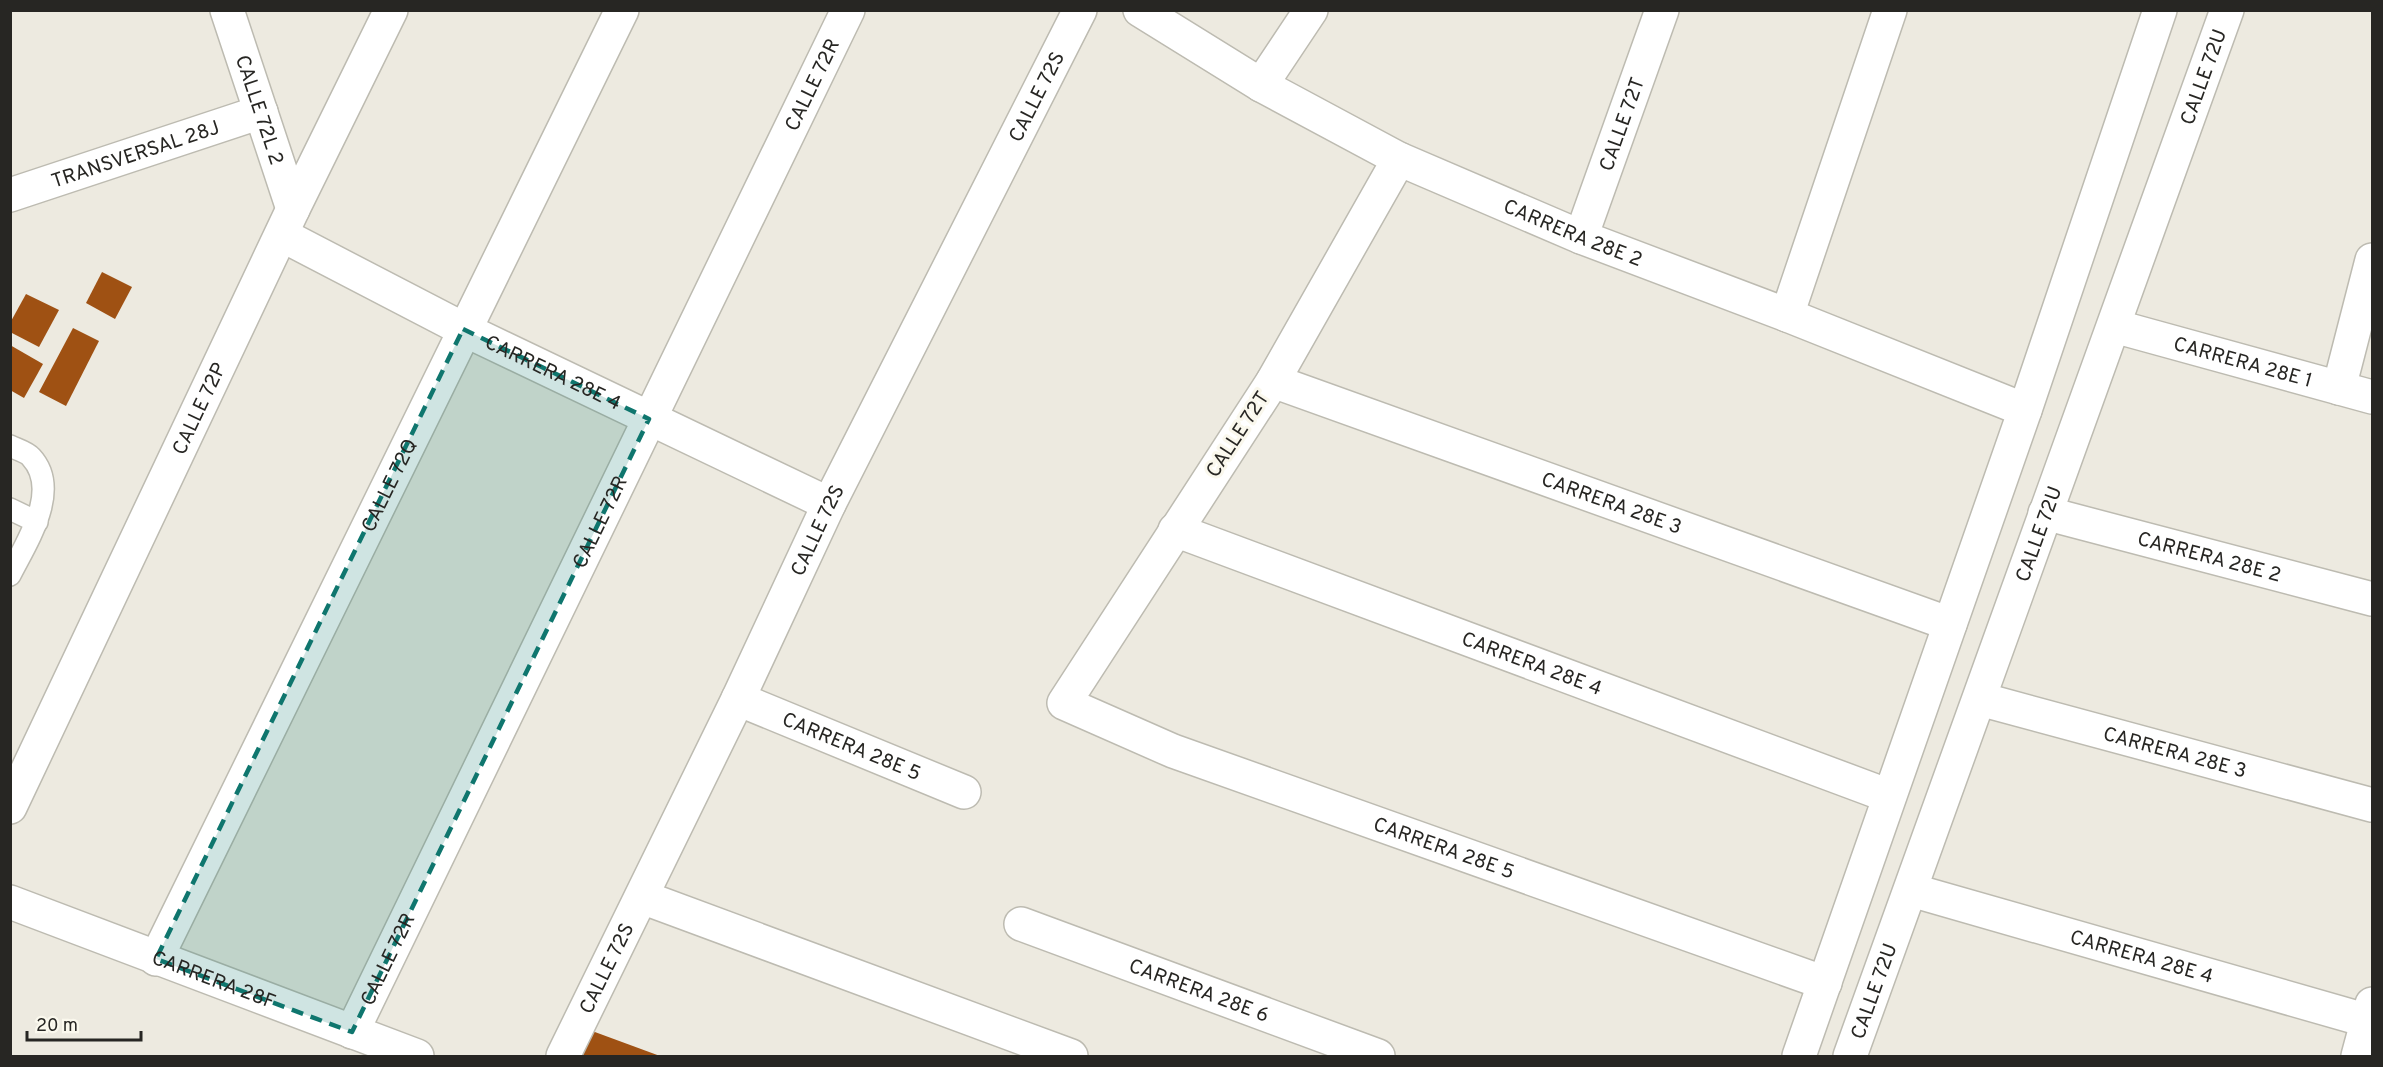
<svg xmlns="http://www.w3.org/2000/svg" width="2383" height="1067" viewBox="0 0 2383 1067" font-family="Overpass,sans-serif">
	<rect width="100%" height="100%" fill="#edeae0"/>
	<g fill="#9f5113">
		<path d="M102,272L132,287L115,319L86,303Z"/>
		<path d="M26,294L59,310L39,347L10,332V323Z"/>
		<path d="M73,328L99,341L66,406L39,392Z"/>
		<path d="M10,345L43,364L24,398L10,390Z"/>
		<path d="M584,1028L660,1056H571Z"/>
	</g>
	<g fill="none" stroke-linecap="round" stroke-linejoin="round">
		<g stroke="#bdbbb1" stroke-width="24">
			<g id="lane">
				<path d="M10,446C16,449 27,452 31,457C62,490 26,543 10,575"/>
				<path d="M10,509L37,522"/>
			</g>
		</g>
		<g stroke="#bdbbb1" stroke-width="36">
			<g id="street">
				<path id="s1" d="M227,10L293,209"/>
				<path id="s2" d="M1140,10L1261,85L1399,159L1581,237L1787,315L2025,410"/>
				<path d="M1261,85L1311,10"/>
				<path id="s3" d="M1399,159L1273,381L1064,703L1173,751L1825,983"/>
				<path id="s4" d="M10,195L261,112"/>
				<path id="s5" d="M282,235L463,329L829,504"/>
				<path id="s6" d="M1581,237L1662,10"/>
				<path d="M1787,315L1890,10"/>
				<path id="s7" d="M2114,326L2372,397"/>
				<path id="s8" d="M1273,381L1950,624"/>
				<path d="M2339,388L2372,260"/>
				<path id="s9" d="M2045,513L2372,599"/>
				<path id="s10" d="M1175,530L1889,796"/>
				<path id="s11" d="M738,699L964,792"/>
				<path id="s12" d="M1980,699L2372,805"/>
				<path id="s13" d="M10,807L293,209L391,10"/>
				<path id="s14" d="M1911,890L2372,1022"/>
				<path d="M642,897L1071,1056"/>
				<path id="s15" d="M1021,924L1378,1056"/>
				<path id="s16" d="M156,959L622,10"/>
				<path id="s17" d="M352,1032L848,10"/>
				<path id="s18" d="M563,1056L738,699L829,504L1080,10"/>
				<path d="M2358,1056L2372,1004"/>
			</g>
		</g>
		<g stroke="#bdbbb1" stroke-width="36">
			<g id="secondary">
				<path id="s19" d="M10,902L417,1056"/>
				<path d="M1799,1056L2025,410L2160,10"/>
				<path id="s20" d="M1850,1056L2227,10"/>
			</g>
		</g>
		<use href="#lane" stroke="#fff" stroke-width="21"/>
		<use href="#street" stroke="#fff" stroke-width="33"/>
		<use href="#secondary" stroke="#fff" stroke-width="33"/>
	</g>
	<path fill="#0f766e" fill-opacity="0.2" stroke="#0f766e" stroke-width="4.5" stroke-dasharray="12 8" stroke-linejoin="round" d="M463,329L649,419L352,1032L156,959Z"/>
	<g text-anchor="middle" stroke-width="6" stroke-linejoin="round" paint-order="stroke">
		<g font-size="20" fill="#272623" stroke="#faf8ed">
			<text dy="7" stroke="none"><textPath href="#s20" startOffset="1041">CALLE 72U</textPath></text>
			<text dy="7" stroke="none"><textPath href="#s17" startOffset="1053">CALLE 72R</textPath></text>
			<text dy="7" stroke="none"><textPath href="#s18" startOffset="1070">CALLE 72S</textPath></text>
			<text dy="7" stroke="none"><textPath href="#s1" startOffset="105">CALLE 72L 2</textPath></text>
			<text dy="7" stroke="none"><textPath href="#s6" startOffset="120">CALLE 72T</textPath></text>
			<text dy="7" stroke="none"><textPath href="#s4" startOffset="132">TRANSVERSAL 28J</textPath></text>
			<text dy="7" stroke="none"><textPath href="#s2" startOffset="488">CARRERA 28E 2</textPath></text>
			<text dy="7" stroke="none"><textPath href="#s7" startOffset="134">CARRERA 28E 1</textPath></text>
			<text dy="7" stroke="none"><textPath href="#s5" startOffset="304">CARRERA 28E 4</textPath></text>
			<text dy="7" stroke="none"><textPath href="#s13" startOffset="441">CALLE 72P</textPath></text>
			<text transform="translate(1237 434) rotate(-57)" y="7">CALLE 72T</text>
			<text dy="7" stroke="none"><textPath href="#s16" startOffset="528">CALLE 72Q</textPath></text>
			<text dy="7" stroke="none"><textPath href="#s8" startOffset="360">CARRERA 28E 3</textPath></text>
			<text dy="7" stroke="none"><textPath href="#s17" startOffset="567">CALLE 72R</textPath></text>
			<text dy="7" stroke="none"><textPath href="#s18" startOffset="584">CALLE 72S</textPath></text>
			<text dy="7" stroke="none"><textPath href="#s20" startOffset="555">CALLE 72U</textPath></text>
			<text dy="7" stroke="none"><textPath href="#s9" startOffset="170">CARRERA 28E 2</textPath></text>
			<text dy="7" stroke="none"><textPath href="#s10" startOffset="381">CARRERA 28E 4</textPath></text>
			<text dy="7" stroke="none"><textPath href="#s11" startOffset="123">CARRERA 28E 5</textPath></text>
			<text dy="7" stroke="none"><textPath href="#s12" startOffset="202">CARRERA 28E 3</textPath></text>
			<text dy="7" stroke="none"><textPath href="#s3" startOffset="1046">CARRERA 28E 5</textPath></text>
			<text dy="7" stroke="none"><textPath href="#s14" startOffset="240">CARRERA 28E 4</textPath></text>
			<text dy="7" stroke="none"><textPath href="#s17" startOffset="81">CALLE 72R</textPath></text>
			<text dy="7" stroke="none"><textPath href="#s18" startOffset="98">CALLE 72S</textPath></text>
			<text dy="7" stroke="none"><textPath href="#s19" startOffset="218">CARRERA 28F</textPath></text>
			<text dy="7" stroke="none"><textPath href="#s15" startOffset="190">CARRERA 28E 6</textPath></text>
			<text dy="7" stroke="none"><textPath href="#s20" startOffset="69">CALLE 72U</textPath></text>
		</g>
	</g>
	<rect width="2383" height="1067" fill="none" stroke="#272623" stroke-width="24"/>
	<path d="M27 1031v9h114v-9" fill="none" stroke="#272623" stroke-width="3"/>
	<text x="36" y="1031" font-size="18" fill="#272623" stroke="#faf8ed" stroke-width="4.5" paint-order="stroke">20 m</text>
</svg>
